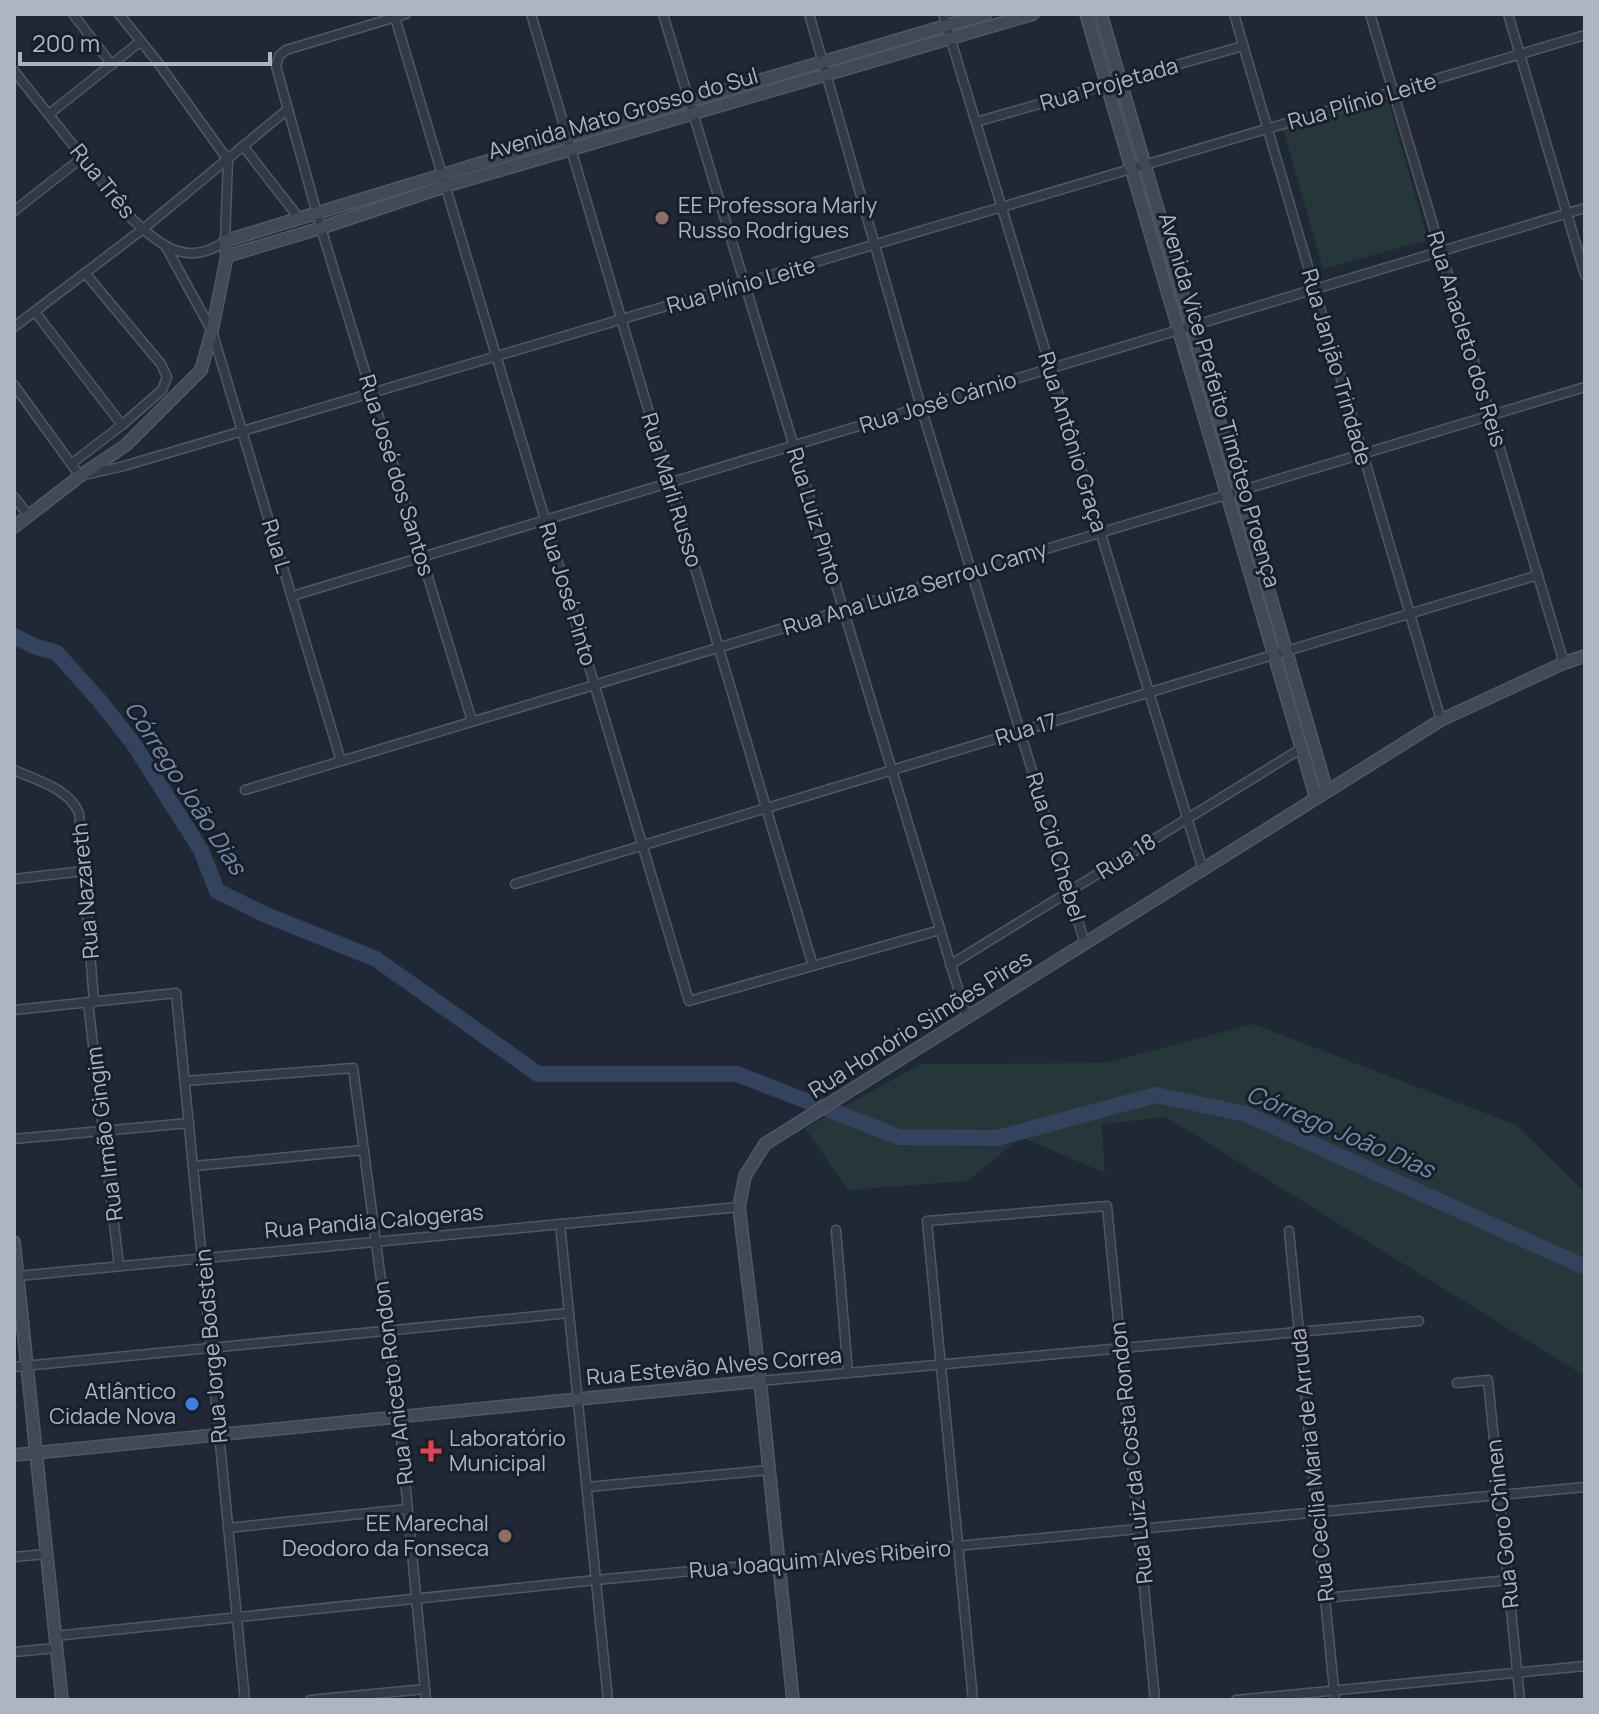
<svg xmlns="http://www.w3.org/2000/svg" width="1599" height="1714" viewBox="0 0 1599 1714" font-family="Manrope,sans-serif">
	<rect width="100%" height="100%" fill="#202835"/>
	<g fill="#253739">
		<path d="M1388,100L1428,240L1323,269L1283,129Z"/>
		<path d="M1253,1024L1516,1125L1585,1192V1376L1166,1117L1102,1124L1105,1173L1021,1137L968,1181L848,1190L805,1128L921,1064L1105,1063Z"/>
	</g>
	<g fill="none" stroke-linecap="round" stroke-linejoin="round">
		<path stroke="#33435d" stroke-width="16" d="M14,636L34,646L57,653L98,699L133,743L201,850L217,891L266,915L376,959L538,1074H737L899,1137L997,1138L1156,1095L1246,1114L1585,1267"/>
		<g stroke="#515764" stroke-width="11">
			<g id="street">
				<path d="M73,14L112,65"/>
				<path d="M394,14L689,1001L940,930"/>
				<path d="M406,14L286,50L279,56L276,66L321,228L472,721"/>
				<path d="M531,14L813,966"/>
				<path d="M663,14L967,1018"/>
				<path d="M809,14L921,407L1085,944"/>
				<path d="M943,14L1203,870"/>
				<path d="M1234,14L1441,720"/>
				<path d="M1370,14L1564,663"/>
				<path d="M1508,14L1585,275"/>
				<path d="M14,71L132,219C161,246 188,268 225,241L228,160L156,60L119,14"/>
				<path d="M49,114L141,41"/>
				<path d="M976,122L1243,46"/>
				<path d="M243,146L299,218"/>
				<path d="M14,211L83,157"/>
				<path d="M166,247L212,331L341,761"/>
				<path d="M85,273L161,364L167,377L162,390L122,425"/>
				<path d="M35,312L122,425L71,464"/>
				<path d="M14,327L143,229L288,109"/>
				<path d="M14,385L80,476L124,466L1585,35"/>
				<path d="M14,497L29,516"/>
				<path d="M292,596L1585,208"/>
				<path d="M14,770C38,781 68,788 79,813L94,1002"/>
				<path d="M245,790L1585,387"/>
				<path d="M14,879L84,871"/>
				<path d="M515,884L1538,575"/>
				<path d="M950,965L1302,748"/>
				<path d="M88,1002L119,1266"/>
				<path d="M14,1010L176,993L245,1700"/>
				<path d="M185,1081L353,1068L399,1417L426,1700"/>
				<path d="M14,1139L189,1123"/>
				<path d="M194,1166L364,1150"/>
				<path d="M560,1224L608,1700"/>
				<path d="M836,1230L848,1373"/>
				<path d="M1289,1231L1335,1700"/>
				<path d="M18,1276L739,1207"/>
				<path d="M14,1367L569,1313"/>
				<path d="M760,1381L1419,1321"/>
				<path d="M1457,1383L1488,1380L1520,1700"/>
				<path d="M587,1487L769,1470"/>
				<path d="M228,1528L407,1509"/>
				<path d="M14,1557L46,1554"/>
				<path d="M1325,1598L1508,1580"/>
				<path d="M55,1636L596,1580L1585,1487"/>
				<path d="M14,1652L56,1648"/>
				<path d="M310,1700L425,1689"/>
				<path d="M973,1700L927,1221L1107,1206L1155,1700"/>
				<path d="M1236,1700L1585,1666"/>
			</g>
		</g>
		<g stroke="#515764" stroke-width="14">
			<g id="secondary">
				<path d="M1086,14L1316,798"/>
				<path d="M1101,14L1327,791"/>
				<path d="M227,256L321,228L446,186L1033,14"/>
				<path d="M14,527L80,476L126,445L201,370L212,331L227,256L225,241L567,137L986,14"/>
				<path d="M14,1242L62,1700"/>
				<path d="M14,1455L760,1381"/>
				<path d="M793,1700L760,1381L739,1207L745,1176L765,1144L1441,720L1564,663L1585,656"/>
			</g>
		</g>
		<use href="#street" stroke="#333a46" stroke-width="8"/>
		<use href="#secondary" stroke="#414959" stroke-width="11"/>
	</g>
	<g fill="#8d6e63" stroke="#191f2a" stroke-width="3">
		<circle cx="662" cy="218" r="8"/>
		<circle cx="505" cy="1536" r="8"/>
	</g>
	<circle fill="#3f7fe0" stroke="#191f2a" stroke-width="3" cx="192" cy="1404" r="8"/>
	<path fill="#e0444e" stroke="#191f2a" stroke-width="3" d="M427 1439h8v8h8v8h-8v8h-8v-8h-8v-8h8z"/>
	<g text-anchor="middle" stroke-width="6" stroke-linejoin="round" paint-order="stroke">
		<g font-size="22" fill="#adb4c3" stroke="#191f2a">
			<text transform="translate(1109 84) rotate(-16)" y="8">Rua Projetada</text>
			<text transform="translate(1362 101) rotate(-16)" y="8">Rua Plínio Leite</text>
			<text transform="translate(623 113) rotate(-16)" y="8">Avenida Mato Grosso do Sul</text>
			<text transform="translate(103 181) rotate(51)" y="8">Rua Três</text>
			<text transform="translate(741 285) rotate(-16)" y="8">Rua Plínio Leite</text>
			<text transform="translate(1467 339) rotate(73)" y="8">Rua Anacleto dos Reis</text>
			<text transform="translate(1337 367) rotate(74)" y="8">Rua Janjão Trindade</text>
			<text transform="translate(1220 400) rotate(74)" y="8">Avenida Vice Prefeito Timóteo Proença</text>
			<text transform="translate(938 402) rotate(-17)" y="8">Rua José Cárnio</text>
			<text transform="translate(1073 442) rotate(73)" y="8">Rua Antônio Graça</text>
			<text transform="translate(397 475) rotate(73)" y="8">Rua José dos Santos</text>
			<text transform="translate(672 490) rotate(73)" y="8">Rua Marli Russo</text>
			<text transform="translate(815 516) rotate(73)" y="8">Rua Luiz Pinto</text>
			<text transform="translate(277 546) rotate(73)" y="8">Rua L</text>
			<text transform="translate(915 588) rotate(-17)" y="8">Rua Ana Luiza Serrou Camy</text>
			<text transform="translate(568 594) rotate(73)" y="8">Rua José Pinto</text>
			<text transform="translate(1026 729) rotate(-17)" y="8">Rua 17</text>
			<text transform="translate(1056 847) rotate(73)" y="8">Rua Cid Chebel</text>
			<text transform="translate(1126 856) rotate(-32)" y="8">Rua 18</text>
			<text transform="translate(85 891) rotate(-95)" y="8">Rua Nazareth</text>
			<text transform="translate(920 1024) rotate(-32)" y="8">Rua Honório Simões Pires</text>
			<text transform="translate(104 1134) rotate(-97)" y="8">Rua Irmão Gingim</text>
			<text transform="translate(374 1221) rotate(-5)" y="8">Rua Pandia Calogeras</text>
			<text transform="translate(211 1346) rotate(-95)" y="8">Rua Jorge Bodstein</text>
			<text transform="translate(714 1366) rotate(-5)" y="8">Rua Estevão Alves Correa</text>
			<text transform="translate(393 1383) rotate(-97)" y="8">Rua Aniceto Rondon</text>
			<text transform="translate(1131 1453) rotate(-96)" y="8">Rua Luiz da Costa Rondon</text>
			<text transform="translate(1312 1465) rotate(-96)" y="8">Rua Cecília Maria de Arruda</text>
			<text transform="translate(1502 1524) rotate(-96)" y="8">Rua Goro Chinen</text>
			<text transform="translate(820 1559) rotate(-5)" y="8">Rua Joaquim Alves Ribeiro</text>
		</g>
		<g font-size="22" fill="#adb4c3" stroke="#191f2a" text-anchor="start">
			<text x="678" y="213">EE Professora Marly<tspan x="678" dy="25">Russo Rodrigues</tspan></text>
			<text x="176" y="1399" text-anchor="end">Atlântico<tspan x="176" dy="25">Cidade Nova</tspan></text>
			<text x="449" y="1446">Laboratório<tspan x="449" dy="25">Municipal</tspan></text>
			<text x="489" y="1531" text-anchor="end">EE Marechal<tspan x="489" dy="25">Deodoro da Fonseca</tspan></text>
		</g>
		<g font-size="24" font-style="italic" fill="#758aab" stroke="#191f2a">
			<text transform="translate(185 788) rotate(57)" y="8">Córrego João Dias</text>
			<text transform="translate(1340 1132) rotate(23)" y="8">Córrego João Dias</text>
		</g>
	</g>
	<rect width="1599" height="1714" fill="none" stroke="#adb4c3" stroke-width="32"/>
	<path d="M20 52v12h250v-12" fill="none" stroke="#adb4c3" stroke-width="4"/>
	<text x="32" y="52" font-size="24" fill="#adb4c3" stroke="#191f2a" stroke-width="6" paint-order="stroke">200 m</text>
</svg>
